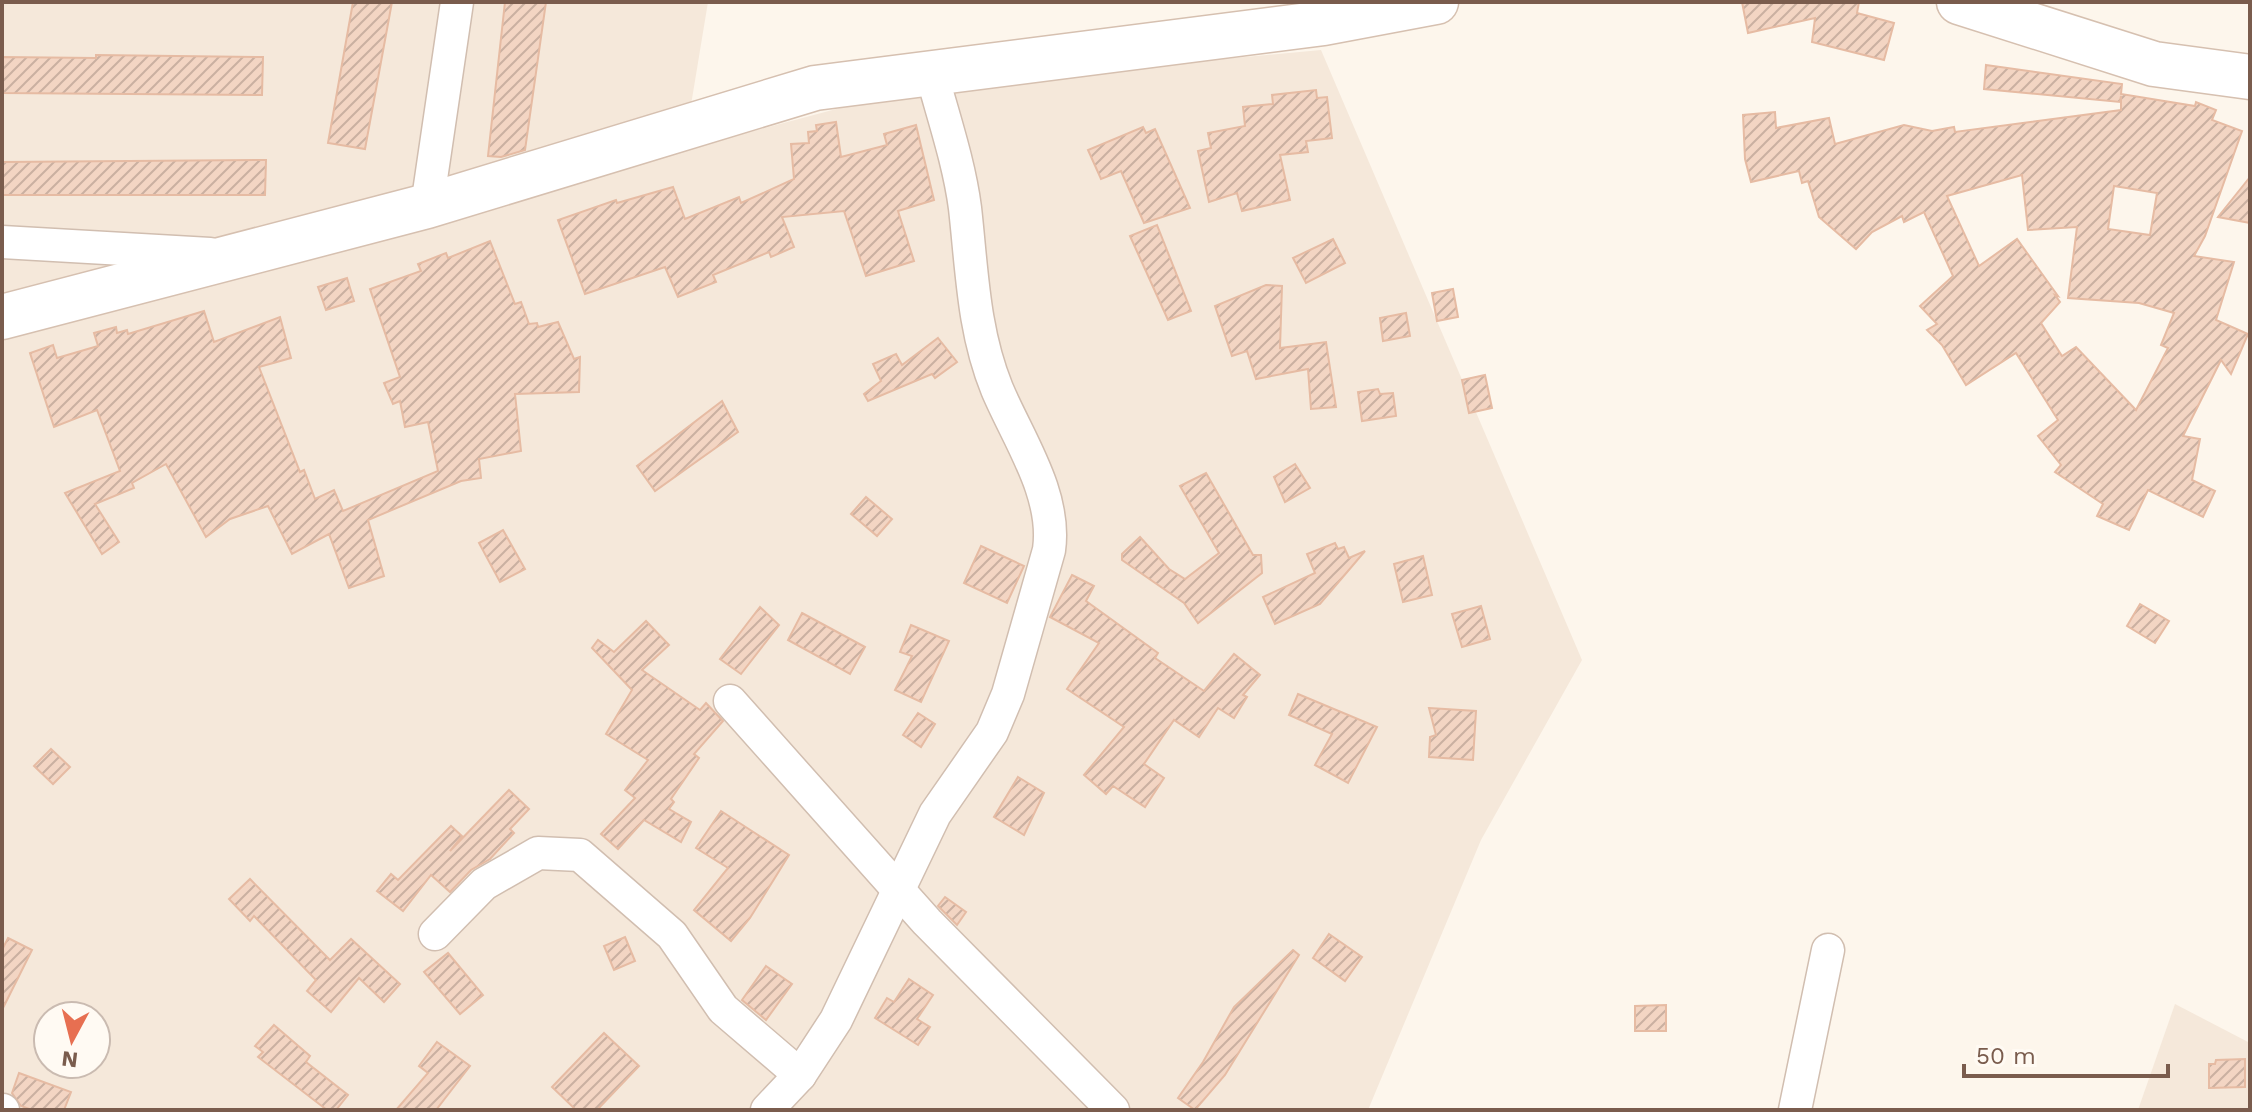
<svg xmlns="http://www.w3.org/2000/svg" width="2252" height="1112" viewBox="0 0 2252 1112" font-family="'Work Sans',sans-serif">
	<defs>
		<pattern id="building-hatch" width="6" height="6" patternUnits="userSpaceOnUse" patternTransform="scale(2)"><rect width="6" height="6" fill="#f3d5c3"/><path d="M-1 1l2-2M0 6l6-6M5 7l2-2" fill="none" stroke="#cab0a1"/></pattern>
	</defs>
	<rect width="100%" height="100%" fill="#fdf6ec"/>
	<g fill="#f5e8da" fill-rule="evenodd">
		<path d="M2,2H708L689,117L2,309Z"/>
		<path d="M1321,50L1582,660L1481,840L1368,1110H2V331L919,87ZM48,1016H96V1064H48Z"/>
		<path d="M2175,1004L2250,1043V1110H2138Z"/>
	</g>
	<g fill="url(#building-hatch)" stroke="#e6bba3" stroke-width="2" fill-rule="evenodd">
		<path d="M353,2H392L365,149L328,143Z"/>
		<path d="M505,2H546L525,150L501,157L488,156Z"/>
		<path d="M1742,2H1859L1857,13L1894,23L1884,60L1812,42L1815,18L1748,33Z"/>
		<path d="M96,55L263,57L262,95L2,93V57L96,58Z"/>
		<path d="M1986,65L2122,84L2121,94L2195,106L2196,102L2216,110L2212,120L2242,131L2205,236L2194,256L2234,262L2216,320L2248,334L2231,374L2221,360L2183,436L2200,439L2192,480L2215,491L2203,517L2148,490L2129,530L2097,516L2103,504L2055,472L2061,465L2038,436L2058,420L2016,353L1966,385L1942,345L1927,330L1937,324L1920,306L1953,276L1924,212L1904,222L1902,216L1872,232L1856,249L1819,217L1808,181L1802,183L1799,171L1751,182L1745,159L1743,115L1775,112L1776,128L1829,118L1835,144L1904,125L1932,131L1954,127L1955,132L2121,110V96L2120,102L1984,89ZM2022,175L2028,230L2077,227L2068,298L2139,303L2174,313L2161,345L2168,348L2136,410L2076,347L2062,356L2041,323L2060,302L2055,295L2058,296L2017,239L1979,266L1947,196ZM2114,186L2157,193L2150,235L2108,229Z"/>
		<path d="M1316,90L1317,98L1327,97L1332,138L1306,141L1308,152L1280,155L1290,200L1242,211L1237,193L1209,202L1198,151L1211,148L1208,133L1245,126L1243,107L1273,104L1272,95Z"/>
		<path d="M836,122L841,157L887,145L884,134L916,125L934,200L898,211L914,261L866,276L844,211L782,217L794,247L771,257L769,252L713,275L716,282L678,297L665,267L585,294L558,220L616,200L617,203L673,187L685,219L739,197L741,203L794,179L791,144L809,143L808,132L817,131L816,125Z"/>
		<path d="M1143,127L1146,133L1155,129L1190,208L1144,223L1121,171L1101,179L1088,150Z"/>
		<path d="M266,160L265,195H2V162Z"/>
		<path d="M2250,177V223L2218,217Z"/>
		<path d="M1157,225L1191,311L1168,320L1130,236Z"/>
		<path d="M1333,239L1345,263L1306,283L1293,258Z"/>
		<path d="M490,241L515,304L521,302L529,324L537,323L538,327L558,322L574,359L580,357L579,392L515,394L521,451L479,459L481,478L461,481L368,520L384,576L349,588L329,534L292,554L268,506L230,519L206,537L166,464L132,483L134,488L95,504L119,542L102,554L65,493L120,471L97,410L54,427L30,353L53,345L57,358L98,346L94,333L116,327L117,333L127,330L128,334L204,311L214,342L280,317L291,358L259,367L300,472L304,470L315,499L334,490L343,511L438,471L428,422L405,427L400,401L393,404L384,383L400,377L370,289L421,271L418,264L446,253L448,258Z"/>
		<path d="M347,278L354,301L326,310L318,287Z"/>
		<path d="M1266,285L1282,286L1280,348L1326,342L1336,407L1311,409L1308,369L1256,379L1247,351L1232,356L1215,306Z"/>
		<path d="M1453,289L1458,317L1437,321L1432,293Z"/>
		<path d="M1406,313L1410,336L1383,341L1380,318Z"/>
		<path d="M938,338L957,362L935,378L932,374L868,401L864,394L881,381L873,364L896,354L902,365Z"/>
		<path d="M1485,375L1492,408L1469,413L1462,380Z"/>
		<path d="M1378,389L1380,394L1393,393L1396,416L1362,421L1358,392Z"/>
		<path d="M722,401L738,432L655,491L637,466Z"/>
		<path d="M1295,464L1310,488L1285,502L1274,477Z"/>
		<path d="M1206,473L1253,555H1261L1262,573L1198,623L1184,603L1122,560V554L1140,537L1169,569L1185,579L1219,553L1180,486Z"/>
		<path d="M866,497L892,519L877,536L851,514Z"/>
		<path d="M503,530L525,569L500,582L479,543Z"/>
		<path d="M1335,543L1338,549L1344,547L1349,558L1365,551L1320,604L1275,624L1263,597L1315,573L1307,554Z"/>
		<path d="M981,546L1024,566L1007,603L964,583Z"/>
		<path d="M1423,556L1432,595L1403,602L1394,564Z"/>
		<path d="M1072,575L1094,586L1086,601L1158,653L1155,658L1204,691L1234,654L1260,675L1243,695L1247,697L1234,718L1218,708L1199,737L1174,720L1144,764L1164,778L1145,807L1113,786L1106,794L1084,775L1124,727L1067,689L1099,643L1050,617Z"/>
		<path d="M2140,604L2169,621L2155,643L2127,626Z"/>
		<path d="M1481,606L1490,639L1462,647L1452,614Z"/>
		<path d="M760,607L779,625L741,674L720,659Z"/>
		<path d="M802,613L865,647L850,674L788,640Z"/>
		<path d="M646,621L669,645L642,670L700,710L706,703L723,721L694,754L699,758L671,799L674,802L669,809L691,822L681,842L644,820L618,849L601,834L635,798L625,790L648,760L606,734L632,690L592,648L598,640L614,652Z"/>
		<path d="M911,625L949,641L921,702L895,690L912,656L900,652Z"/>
		<path d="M1298,694L1377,727L1348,783L1315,765L1332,734L1289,715Z"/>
		<path d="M1429,708L1476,711L1473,760L1429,757L1430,737L1436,735Z"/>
		<path d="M918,713L935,724L921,747L903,735Z"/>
		<path d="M51,749L70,767L53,784L34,766Z"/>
		<path d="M1018,777L1044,793L1024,835L994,817Z"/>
		<path d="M509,790L529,809L510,829L514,833L490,859L471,870L450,892L431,875L403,911L377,891L391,874L398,880L451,826L462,836L450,851Z"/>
		<path d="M721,811L789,855L750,918L731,941L694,910L728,868L696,848Z"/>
		<path d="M250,879L330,960L351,939L400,984L384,1002L359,978L331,1012L307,991L316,980L254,916L250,921L229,899Z"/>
		<path d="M945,897L966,912L957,925L938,906Z"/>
		<path d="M1329,934L1362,957L1345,981L1313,958Z"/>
		<path d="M625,937L635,961L614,970L604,946Z"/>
		<path d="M8,938L32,950L2,1010V950Z"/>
		<path d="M1293,950L1299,955L1225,1075L1195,1110L1178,1098L1203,1062L1234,1007Z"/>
		<path d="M448,953L483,995L460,1014L424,972Z"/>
		<path d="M766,966L792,984L766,1020L742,1000Z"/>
		<path d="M909,979L933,995L917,1019L930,1027L918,1045L875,1018L887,998L894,1002Z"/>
		<path d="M1666,1005V1031H1635V1006Z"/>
		<path d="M274,1025L310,1056L306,1062L348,1095L336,1110H327L258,1057L263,1052L255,1046Z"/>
		<path d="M604,1033L639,1066L597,1110H576L552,1087Z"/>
		<path d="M437,1042L470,1066L436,1110H396L428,1073L419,1066Z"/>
		<path d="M2245,1059V1087L2209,1088V1064H2215L2216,1060Z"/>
		<path d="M19,1073L71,1092L64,1110H32L21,1106L12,1093Z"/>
	</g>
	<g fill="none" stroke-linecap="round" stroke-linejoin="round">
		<g stroke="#d1beb0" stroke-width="35">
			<g id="street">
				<path d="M427,206L457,2"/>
				<path d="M2,242L210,254"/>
				<path d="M730,701L927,922L1113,1110"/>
				<path d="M435,934L484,884L538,853L580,855L672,935L723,1009L800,1075"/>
				<path d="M2,1110H3"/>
				<path d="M767,1110L800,1075L836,1020L935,814L992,732L1008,694L1049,550C1057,494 1018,439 997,389C973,330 972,270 965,208C959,162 943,116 931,71"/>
				<path d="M1795,1110L1828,950"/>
			</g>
		</g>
		<g stroke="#d6c0b0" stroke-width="47">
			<g id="secondary">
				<path d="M1959,2L2154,64L2250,77"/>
				<path d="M2,317L427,206L815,88L1324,23L1436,2"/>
			</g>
		</g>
		<use href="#street" stroke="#fff" stroke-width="32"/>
		<use href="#secondary" stroke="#fff" stroke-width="44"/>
	</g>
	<rect width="2252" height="1112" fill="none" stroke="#7a5c4d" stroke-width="8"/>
	<g transform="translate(72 1040) rotate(187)"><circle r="38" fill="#fffaf3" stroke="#cabbb1" stroke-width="2"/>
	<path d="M0-6L14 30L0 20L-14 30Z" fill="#e76f51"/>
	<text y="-12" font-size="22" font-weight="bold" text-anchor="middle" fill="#7a5c4d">N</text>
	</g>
	<path d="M1964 1064v12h204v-12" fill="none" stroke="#7a5c4d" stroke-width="4"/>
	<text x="1976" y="1064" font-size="24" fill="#7a5c4d" stroke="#fffaf3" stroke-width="6" paint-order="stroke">50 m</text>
</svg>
